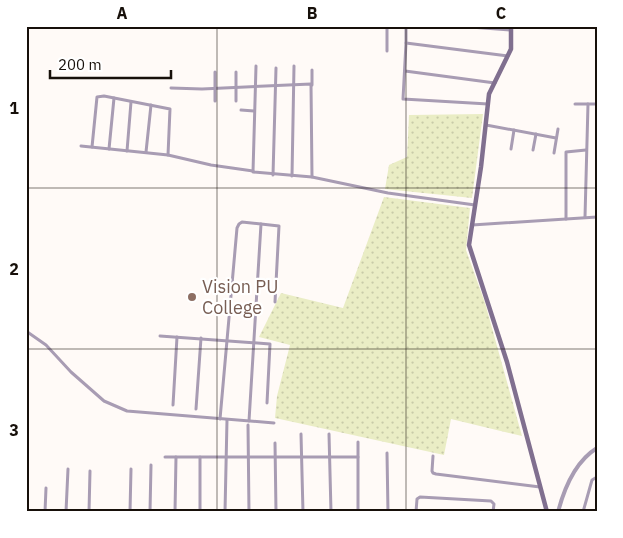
<svg xmlns="http://www.w3.org/2000/svg" width="623" height="538" viewBox="0 0 623 538" font-family="'IBM Plex Sans',sans-serif">
	<defs>
		<pattern id="grass-dots" width="8" height="8" patternUnits="userSpaceOnUse" patternTransform="scale(1.25)"><rect width="8" height="8" fill="#eaedc5"/><path d="M2 2h.1M6 6h.1" fill="none" stroke="#c8caa8" stroke-width="1.8" stroke-linecap="round"/></pattern>
	</defs>
	<rect width="100%" height="100%" fill="#fffaf7"/>
	<g fill="url(#grass-dots)">
		<path d="M483,114L472,198L385,189L389,165L407,157L409,115Z"/>
		<path d="M384,197L470,208L466,250L485,303L522,436L451,419L444,455L275,418L277,396L290,345L259,337L281,293L343,308Z"/>
	</g>
	<g fill="none" stroke-linecap="round" stroke-linejoin="round">
		<g stroke="#a89cb3" stroke-width="3">
			<path d="M387,26V51"/>
			<path d="M457,26L511,30"/>
			<path d="M406,43V26"/>
			<path d="M256,66L253,172L312,177L388,193L475,205"/>
			<path d="M312,70V85"/>
			<path d="M405,71L495,83"/>
			<path d="M236,72V101"/>
			<path d="M171,88L202,89L311,84L312,177"/>
			<path d="M215,101V72"/>
			<path d="M488,104L403,99L406,43L508,56"/>
			<path d="M575,104H597"/>
			<path d="M241,110L254,111"/>
			<path d="M486,125L556,138"/>
			<path d="M81,146L168,155L211,165L253,171"/>
			<path d="M92,147L97,97L104,96L170,109L168,155"/>
			<path d="M109,149L114,98"/>
			<path d="M511,149L514,130"/>
			<path d="M533,150L536,134"/>
			<path d="M127,151L131,102"/>
			<path d="M146,152L151,105"/>
			<path d="M554,153L558,129"/>
			<path d="M273,175L276,68"/>
			<path d="M292,176L294,66"/>
			<path d="M585,217L588,104"/>
			<path d="M566,219V152L586,150"/>
			<path d="M261,224L279,226L275,302"/>
			<path d="M472,225L597,217"/>
			<path d="M26,331L46,345L71,372L104,401L127,411L274,423"/>
			<path d="M160,336L270,344L267,403"/>
			<path d="M173,405L177,337"/>
			<path d="M196,409L201,338"/>
			<path d="M220,419L237,228L239,224L242,222L261,224L249,421"/>
			<path d="M248,425L249,512"/>
			<path d="M301,434L303,512"/>
			<path d="M329,434L331,512"/>
			<path d="M358,442V512"/>
			<path d="M275,443L276,512"/>
			<path d="M387,453L388,512"/>
			<path d="M433,456L432,471L433,473L436,474L540,487"/>
			<path d="M165,457H358"/>
			<path d="M46,488L45,512H53"/>
			<path d="M66,512L68,469"/>
			<path d="M89,512L90,471"/>
			<path d="M130,512L131,469"/>
			<path d="M150,512L151,465"/>
			<path d="M175,512L176,457"/>
			<path d="M200,512V457"/>
			<path d="M225,512L227,420"/>
			<path d="M416,512L417,499L420,497L491,501L494,504L493,512"/>
			<path d="M583,512L592,480L597,477"/>
		</g>
		<path stroke="#a89cb3" stroke-width="4" d="M558,512C564,489 576,461 597,448"/>
		<path stroke="#806f8f" stroke-width="4.5" d="M511,26V49L489,94L481,167L469,245L507,362L547,512"/>
	</g>
	<path fill="none" stroke="#17100a" stroke-width="1" stroke-opacity="0.55" d="M217,26V512M406,26V512M26,188H597M26,349H597"/>
	<circle fill="#8d6e63" stroke="#fff" stroke-width="2" cx="192" cy="297" r="5"/>
	<g text-anchor="middle" stroke-width="4.5" stroke-linejoin="round" paint-order="stroke">
		<g font-size="18" fill="#785e54" stroke="#fff" text-anchor="start">
			<text x="202" y="293">Vision PU<tspan x="202" dy="21">College</tspan></text>
		</g>
	</g>
	<rect width="623" height="538" fill="none" stroke="#ffffff" stroke-width="55"/>
	<path d="M50 70v8h121v-8" fill="none" stroke="#17100a" stroke-width="2.5"/>
	<text x="58" y="70" font-size="15" fill="#17100a" stroke="#ffffff" stroke-width="4" paint-order="stroke">200 m</text>
	<rect x="28" y="28" width="568" height="482" fill="none" stroke="#17100a" stroke-width="2"/>
	<g font-size="16" text-anchor="middle" font-weight="bold" fill="#17100a">
		<text x="122" y="19">A</text>
		<text x="312" y="19">B</text>
		<text x="501" y="19">C</text>
		<text x="14" y="114">1</text>
		<text x="14" y="275">2</text>
		<text x="14" y="436">3</text>
	</g>
</svg>
